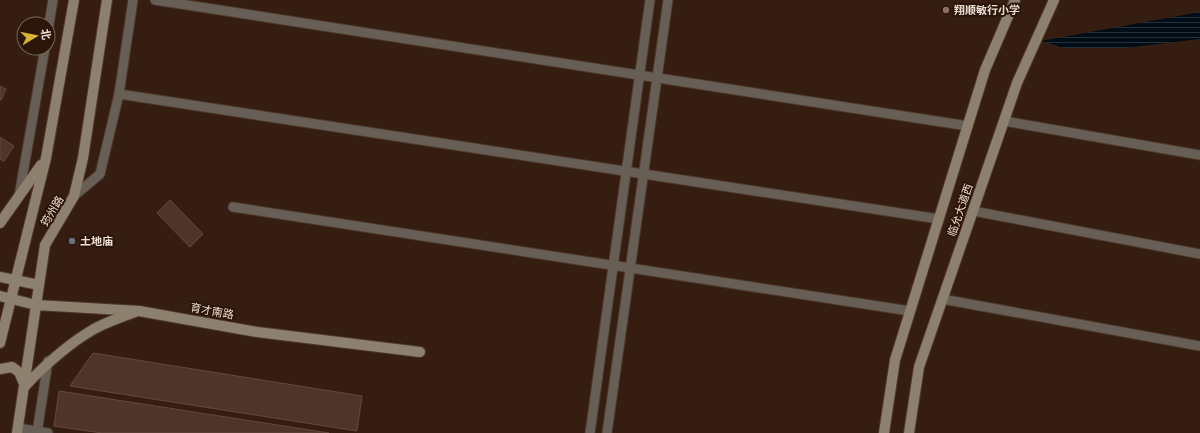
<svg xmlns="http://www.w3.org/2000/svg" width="1200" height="433" viewBox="0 0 1200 433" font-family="'Work Sans','Noto Sans SC',sans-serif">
	<defs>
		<pattern id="water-rules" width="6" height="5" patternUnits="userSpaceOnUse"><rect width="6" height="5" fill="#000d17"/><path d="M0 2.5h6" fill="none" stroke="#263038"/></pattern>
	</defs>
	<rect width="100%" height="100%" fill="#351e11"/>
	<path fill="url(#water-rules)" d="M1200,12V39L1125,48H1064L1041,41Z"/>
	<g fill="#4f342a" stroke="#65493e">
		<path d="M0,86L6,89L1,100H0Z"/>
		<path d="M0,137L14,146L4,161L0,159Z"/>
		<path d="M170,200L203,234L190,247L157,213Z"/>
		<path d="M93,353L362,396L357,431L70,386Z"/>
		<path d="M59,391L329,433H102L54,426Z"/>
	</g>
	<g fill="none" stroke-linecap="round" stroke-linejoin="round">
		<g stroke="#4f392c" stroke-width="11">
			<g id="street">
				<path d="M155,0L968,126"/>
				<path d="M48,30L53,0"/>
				<path d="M119,94L939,219"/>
				<path d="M1004,121L1200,155"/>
				<path d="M19,196L45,48"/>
				<path d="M74,196L100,174L119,94L133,0"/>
				<path d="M233,207L910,311"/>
				<path d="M973,211L1200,254"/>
				<path d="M942,299L1200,346"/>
				<path d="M18,428L48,433"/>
				<path d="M37,433L48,361"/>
				<path d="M590,433L650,0"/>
				<path d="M607,433L668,0"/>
			</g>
		</g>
		<g stroke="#4f392c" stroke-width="12">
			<g id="secondary">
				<path d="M0,223L41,165"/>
				<path d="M0,277L39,285"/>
				<path d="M0,296L36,305L139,311L257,332L420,352"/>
				<path d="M0,343L46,158L74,0"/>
				<path d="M0,369L12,367L19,372L25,386"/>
				<path d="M25,386C46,364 68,344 94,329C107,322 121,317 135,312"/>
				<path d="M17,433L45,245L74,196L83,158L107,0"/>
				<path d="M884,433L895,360L985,70L1015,0"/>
				<path d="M909,433L919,367L1017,83L1054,0"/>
			</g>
		</g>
		<use href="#street" stroke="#675f55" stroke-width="9"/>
		<use href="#secondary" stroke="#8d806f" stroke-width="10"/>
	</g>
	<circle fill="#8d6e63" stroke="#2b1508" stroke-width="1.5" cx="946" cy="10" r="4"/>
	<circle fill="#6b7280" stroke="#2b1508" stroke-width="1.5" cx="72" cy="241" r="4"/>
	<g text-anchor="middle" stroke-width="4" stroke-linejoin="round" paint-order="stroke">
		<g font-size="11" font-weight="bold" fill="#edddd4" stroke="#2b1508" text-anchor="start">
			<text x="954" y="14">翔顺敏行小学</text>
			<text x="80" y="245">土地庙</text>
		</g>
		<g font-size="11" fill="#edddd4" stroke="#2b1508">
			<text transform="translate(960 210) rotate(-71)" y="4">临允大道西</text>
			<text transform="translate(52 211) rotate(-59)" y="4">筠州路</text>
			<text transform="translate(212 311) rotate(10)" y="4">育才南路</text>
		</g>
	</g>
	<g transform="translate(36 36) rotate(80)"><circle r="19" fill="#2b1508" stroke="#79655a"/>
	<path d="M0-3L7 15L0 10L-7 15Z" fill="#d9b334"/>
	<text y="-6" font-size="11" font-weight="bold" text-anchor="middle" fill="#edddd4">北</text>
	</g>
</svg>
